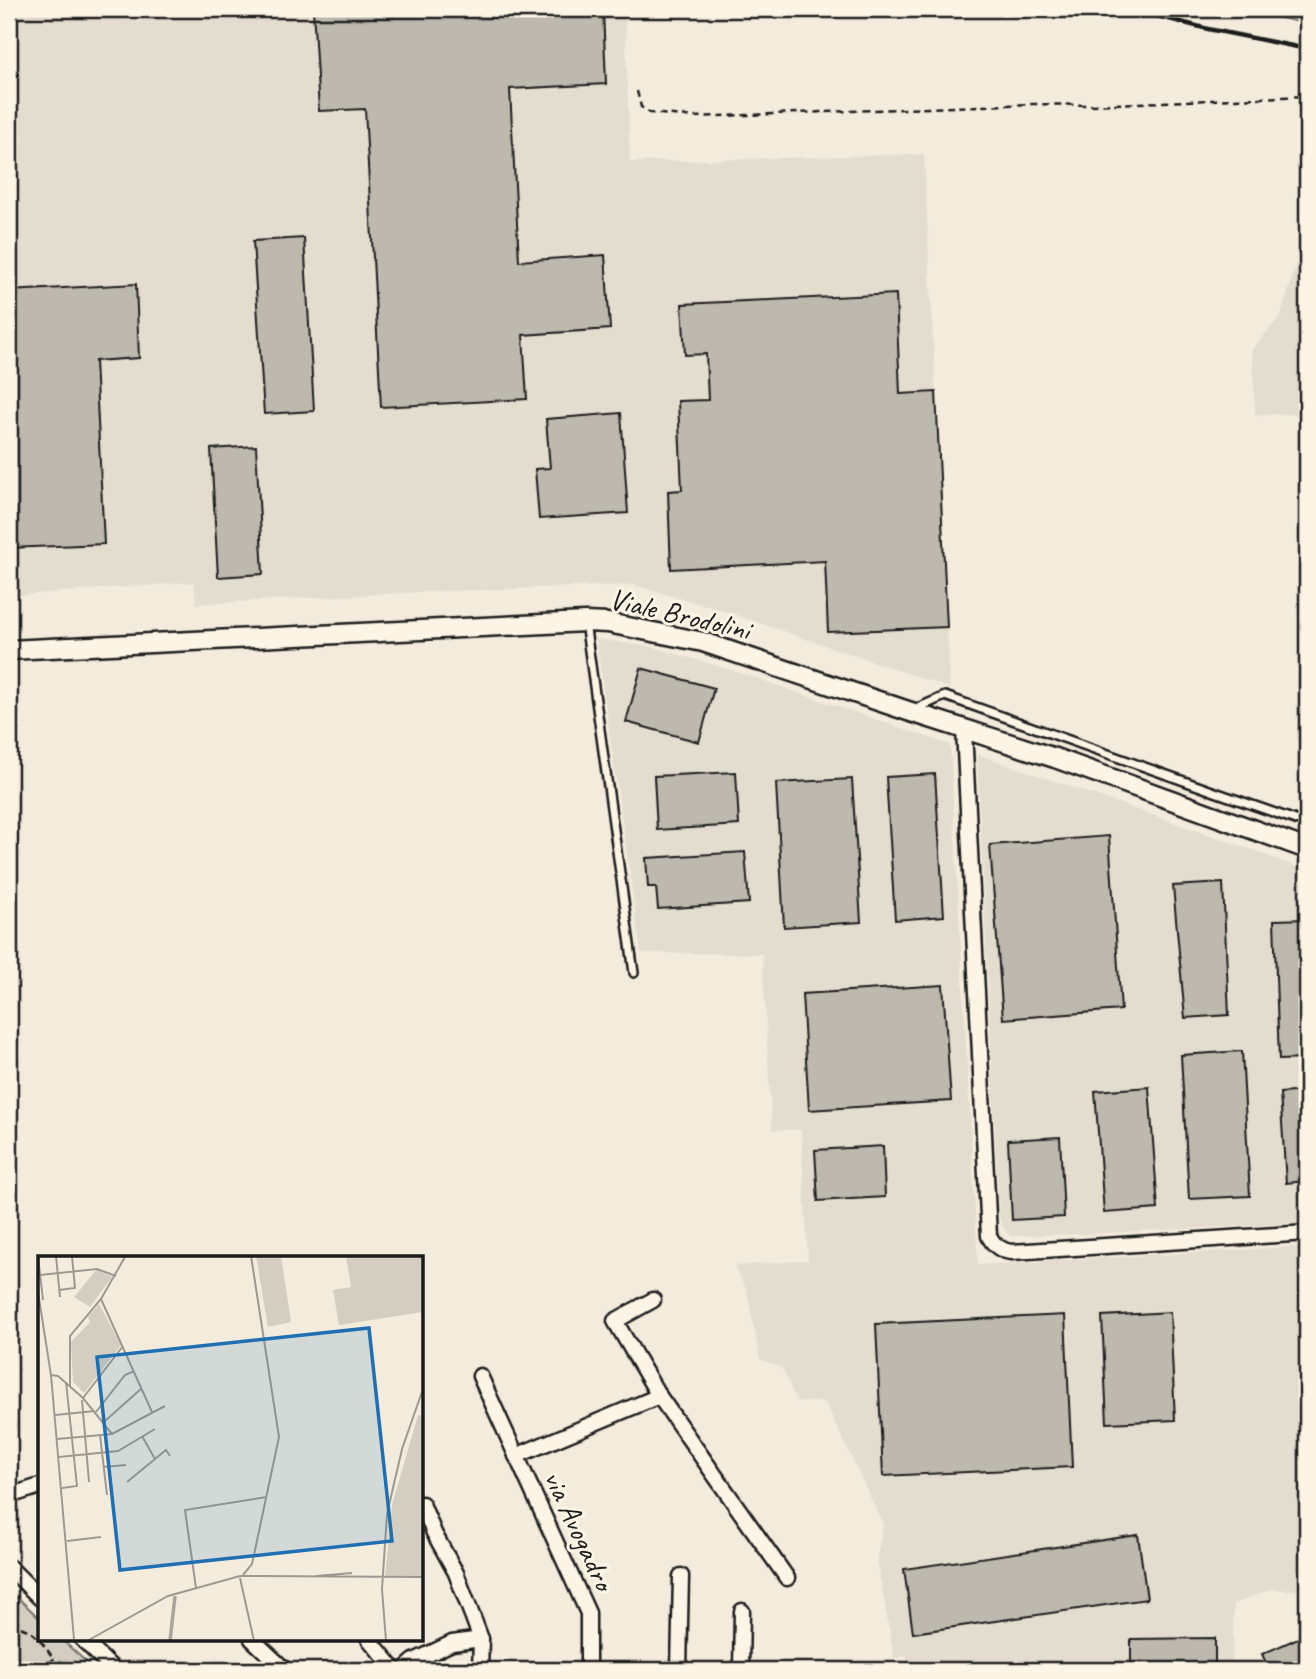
<svg xmlns="http://www.w3.org/2000/svg" width="1316" height="1679" viewBox="0 0 1316 1679" font-family="Caveat,sans-serif">
	<rect width="100%" height="100%" fill="#f3ecdd"/>
	<filter id="ink" filterUnits="userSpaceOnUse"><feTurbulence type="fractalNoise" baseFrequency=".0143" numOctaves="2"/><feDisplacementMap in="SourceGraphic" scale="14" xChannelSelector="R" yChannelSelector="G"/><feConvolveMatrix kernelMatrix="1 2 1 2 8 2 1 2 1" color-interpolation-filters="sRGB"/></filter>
	<g filter="url(#ink)">
		<g fill="#e3ddcf">
			<path d="M9,9H625L630,162L924,154L950,688L718,609L633,585L418,592L196,604L194,582L9,596Z"/>
			<path d="M1307,244V414L1255,415L1252,349L1281,316L1300,250Z"/>
			<path d="M596,639L653,647L747,675L950,745L978,1265L1307,1246V1591L1271,1589L1234,1604L1232,1670H907V1656L894,1658L877,1558L883,1524L825,1402H797L782,1368L760,1359L747,1291L734,1266L808,1260L801,1130H772L762,954L641,953Z"/>
			<path d="M977,754L1250,849L1307,871V1223L1084,1234L1010,1236L1002,1226L999,1217Z"/>
		</g>
		<g fill="#d3cec1" stroke="#78756e" stroke-width="2">
			<path d="M1243,9H1307V24Z"/>
			<path d="M9,1589L40,1619V1639H61L95,1670H9Z"/>
		</g>
		<g fill="#beb9ae" stroke="#1c1c1c" stroke-width="2">
			<path d="M313,9H603L606,84L510,89L519,261L605,255L610,329L523,335L527,399L381,407L365,109L319,111Z"/>
			<path d="M304,238L314,411L264,414L253,241Z"/>
			<path d="M136,284L139,358L95,361L104,544L9,548V291Z"/>
			<path d="M896,294L900,394L936,392L947,627L828,632L825,561L671,569L668,491L682,490L678,401L708,400L706,354L685,355L682,304Z"/>
			<path d="M621,413L628,513L539,519L535,469L550,468L546,419Z"/>
			<path d="M256,446L263,574L218,577L211,449Z"/>
			<path d="M641,668L714,688L699,742L626,722Z"/>
			<path d="M736,772L739,825L657,830L654,776Z"/>
			<path d="M935,774L944,916L895,920L886,777Z"/>
			<path d="M852,779L861,922L784,927L776,783Z"/>
			<path d="M1109,836L1121,1010L1003,1019L990,845Z"/>
			<path d="M745,852L749,903L658,909L656,887H648L646,858Z"/>
			<path d="M1223,883L1229,1015L1185,1018L1173,886Z"/>
			<path d="M1307,919V1059L1279,1060L1274,920Z"/>
			<path d="M943,985L951,1101L809,1110L802,994Z"/>
			<path d="M1242,1051L1250,1196L1189,1199L1181,1055Z"/>
			<path d="M1149,1087L1158,1209L1104,1213L1095,1091Z"/>
			<path d="M1307,1091V1181L1286,1183L1280,1093Z"/>
			<path d="M1060,1137L1064,1217L1012,1220L1008,1140Z"/>
			<path d="M883,1146L885,1197L818,1201L815,1150Z"/>
			<path d="M1170,1312L1175,1420L1107,1423L1102,1316Z"/>
			<path d="M1065,1315L1072,1467L883,1476L876,1324Z"/>
			<path d="M1138,1535L1147,1599L913,1633L904,1569Z"/>
			<path d="M1307,1634V1670H1269L1262,1654Z"/>
			<path d="M1215,1638V1670H1131V1639Z"/>
		</g>
		<g fill="none" stroke-linecap="round" stroke-linejoin="round">
			<g stroke="#1c1c1c" stroke-width="12">
				<g id="service">
					<path d="M585,622L634,973"/>
					<path d="M913,710L945,696L1215,792L1307,824"/>
				</g>
			</g>
			<g stroke="#1c1c1c" stroke-width="19">
				<g id="minor">
					<path d="M964,729L989,1236C994,1246 1001,1251 1012,1252L1307,1233"/>
					<path d="M653,1300L615,1321L659,1396"/>
					<path d="M480,1376L588,1613V1670"/>
					<path d="M516,1456L659,1396L787,1578"/>
					<path d="M9,1496L40,1486"/>
					<path d="M422,1504L434,1533L456,1573L481,1639L480,1670"/>
					<path d="M9,1567L40,1598"/>
					<path d="M82,1639L114,1670"/>
					<path d="M252,1639L285,1670"/>
					<path d="M369,1639L395,1670"/>
					<path d="M404,1670L414,1661L452,1643L481,1639"/>
					<path d="M679,1670L681,1576"/>
					<path d="M741,1670L742,1611"/>
				</g>
			</g>
			<g stroke="#1c1c1c" stroke-width="23">
				<path id="tertiary" d="M9,650L585,622L608,623L703,642L908,711L1055,758L1307,849"/>
			</g>
			<g stroke="#1c1c1c" stroke-width="2.5" stroke-dasharray="7 5" stroke-linecap="butt">
				<path d="M637,91L641,107L650,113L695,117L1032,104L1091,105L1307,96"/>
				<path d="M9,1624C36,1630 38,1638 54,1659"/>
				<path d="M39,1670L54,1659L70,1665L74,1670"/>
			</g>
			<use href="#service" stroke="#fcf5e5" stroke-width="7"/>
			<use href="#minor" stroke="#fcf5e5" stroke-width="14"/>
			<use href="#tertiary" stroke="#fcf5e5" stroke-width="18"/>
			<path stroke="#1c1c1c" stroke-width="4.5" d="M1130,9L1208,29L1307,49"/>
		</g>
	</g>
	<g text-anchor="middle" stroke-width="6" stroke-linejoin="round" paint-order="stroke">
		<g font-size="30" fill="#1c1c1c" stroke="#fcf5e5">
			<text transform="translate(680 614) rotate(13)" y="10">Viale Brodolini</text>
			<text transform="translate(579 1530) rotate(65)" y="10">via Avogadro</text>
		</g>
	</g>
	<g transform="translate(38 1256)">
		<rect width="385" height="385" fill="#f3ecdd"/>
		<path d="M218,0H243L253,66L230,71ZM308,0H385V56L301,69L295,34L313,31ZM59,13L74,21L52,51L36,41ZM61,48L83,89L46,137L35,126L33,86L52,66L50,61ZM380,159L385,160V320L347,321L354,249Z" fill="#d3cec1"/>
		<path fill="none" stroke="#aaa59b" stroke-width="3.5" d="M132,385L137,340"/>
		<path fill="none" stroke="#9d9990" stroke-width="2" d="M0,0L5,44M18,0L22,41M2,19L59,13L78,20M21,34L37,32L34,0M0,36L13,119L36,383M63,43L114,156M13,119L20,120L45,142L74,178M32,130V80L63,43L87,1M45,142L85,90M44,144L51,226M58,156L87,119L96,115M17,159L57,155M67,165L104,132M62,179L69,239M19,183L74,178L127,150M21,201L80,195L117,173M117,203L128,194L132,200M65,211L88,209M89,226L117,203L104,180M24,232L39,230L28,126M29,285L63,281M205,319L214,308L241,181L213,0M278,320L314,317M202,322L216,385M158,332L147,254L229,241M49,385L130,340L202,320L385,321M348,385L344,333L349,258L364,193L385,133"/>
		<path fill="#1f6fb2" fill-opacity="0.15" stroke="#1f6fb2" stroke-width="3.5" d="M331,72L354,285L82,314L59,101Z"/>
		<rect width="385" height="385" fill="none" stroke="#1c1c1c" stroke-width="3.5"/>
	</g>
	<rect width="1316" height="1679" fill="none" stroke="#fcf5e5" stroke-width="35"/>
	<rect x="18" y="18" width="1281" height="1644" fill="none" stroke="#1c1c1c" stroke-width="2.5" filter="url(#ink)"/>
</svg>
